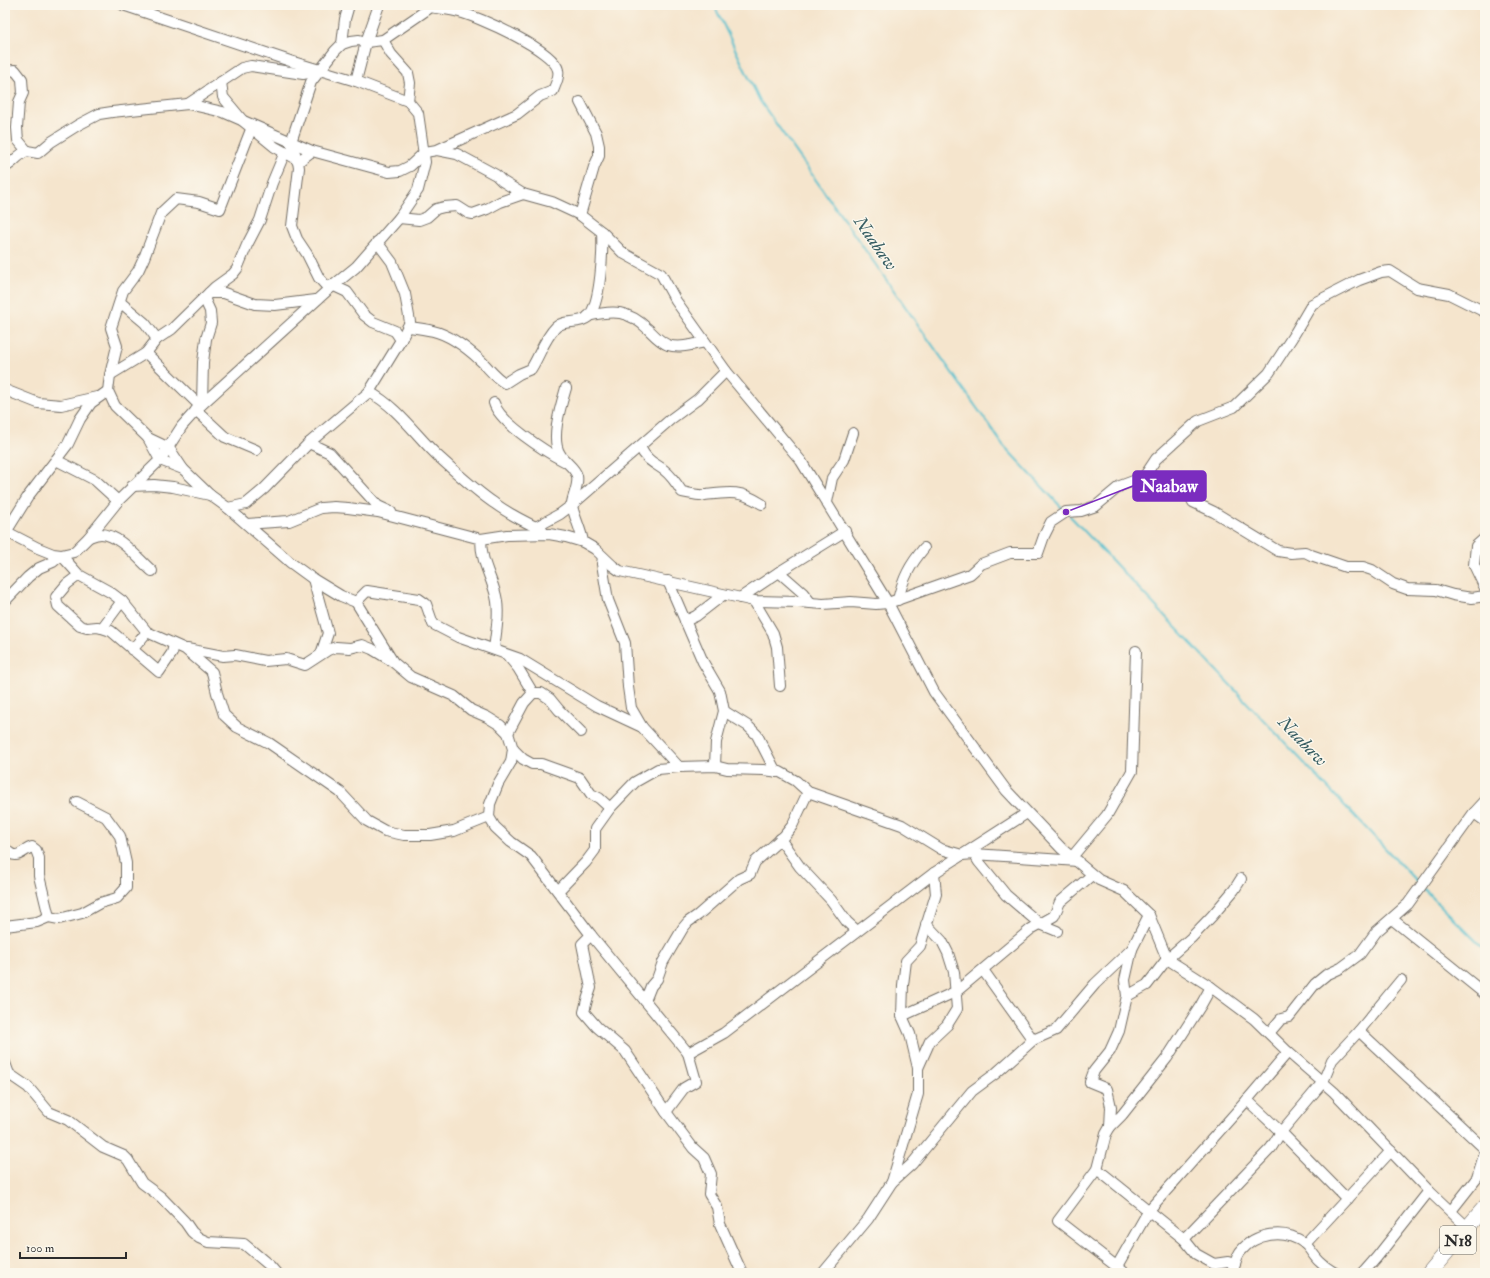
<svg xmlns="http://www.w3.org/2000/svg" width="1490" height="1278" viewBox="0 0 1490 1278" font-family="'IM FELL Double Pica',serif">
	<rect width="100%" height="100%" fill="#fbf7ec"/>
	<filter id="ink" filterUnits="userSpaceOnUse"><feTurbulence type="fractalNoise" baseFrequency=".025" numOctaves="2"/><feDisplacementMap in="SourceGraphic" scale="8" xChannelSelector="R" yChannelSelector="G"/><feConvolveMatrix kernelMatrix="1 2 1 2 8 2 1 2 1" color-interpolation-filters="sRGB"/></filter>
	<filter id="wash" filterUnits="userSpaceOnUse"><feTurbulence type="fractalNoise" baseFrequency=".012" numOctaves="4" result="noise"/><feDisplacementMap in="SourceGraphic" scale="16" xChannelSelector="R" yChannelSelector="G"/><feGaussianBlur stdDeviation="0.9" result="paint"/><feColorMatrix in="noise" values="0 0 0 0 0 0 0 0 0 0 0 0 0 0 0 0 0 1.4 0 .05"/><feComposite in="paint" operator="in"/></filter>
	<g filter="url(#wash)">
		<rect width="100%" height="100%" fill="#f5e5cd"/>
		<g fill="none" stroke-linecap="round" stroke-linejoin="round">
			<g stroke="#53bfce" stroke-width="2">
				<path d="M714,5L760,101L1003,445L1064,510"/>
				<path d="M1070,516L1419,884"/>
				<path d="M1424,889L1485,950"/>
			</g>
		</g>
	</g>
	<g filter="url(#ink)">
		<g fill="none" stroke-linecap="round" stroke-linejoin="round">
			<g stroke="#726c64" stroke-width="12">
				<g id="minor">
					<path d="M123,5L290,61L356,81"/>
					<path d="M383,40L391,54L408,73L410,83L408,101"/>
					<path d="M342,44L345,19L349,5"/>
					<path d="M5,71L15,70L22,79L23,93L19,102L17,128L18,140L27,151L38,153L51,142L78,125L99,114L112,112L188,104L223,112L312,151L389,172L400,171L410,166L425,152L437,150L457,154L496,175L502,181L523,194L552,202L580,215L602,232L623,253L661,274L676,301L726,371L801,461L888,603L934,692L1006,790L1062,849L1099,880L1124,891L1149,915L1167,959L1211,987L1254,1019L1288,1052L1334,1092L1429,1191L1468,1228"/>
					<path d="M221,82L223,97L243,121L275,147L295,158L298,162L299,168L292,226L297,239L307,254L319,278L329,289L356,267L399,218L418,190L425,162L418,113L408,101L356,81L366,42L379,5"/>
					<path d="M580,102L596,133L599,146V156L594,167L580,215"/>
					<path d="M188,104L242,68L251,66L303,74L318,71"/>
					<path d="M252,127L220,209L199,202L176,199L161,213L144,258L138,271L123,291L111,328L117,346L110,375L108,391L115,406L148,438L160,460L183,469L210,495L228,508L291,563L313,579L341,596L356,602L367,591L419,599L426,604L433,624L458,637L520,659L597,706L642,727L679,767L715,766L727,769L763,770L780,772L796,781L808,792L902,825L941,849L962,855L974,854L1078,861"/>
					<path d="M312,151L298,162L291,142L311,82L335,51L342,44L351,41L359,40L366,42L383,40L431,7C440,9 450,9 459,12C479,17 554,50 558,70C560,77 555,85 553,91L540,96L517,114L437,150"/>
					<path d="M5,167C14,163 17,155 27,151"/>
					<path d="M399,218L419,220L427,217L436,209L444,207L457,206L468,213L473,214L487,209L500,202L523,194"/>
					<path d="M332,285L347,292L364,315L373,322L395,331L401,340"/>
					<path d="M209,293H224L255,304L275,305L316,300"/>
					<path d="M120,302L145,323L157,339"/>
					<path d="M588,316C614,310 628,310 648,329C654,335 660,342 668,345C680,349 693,344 705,342"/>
					<path d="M409,327C417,328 425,329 433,331C450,335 468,349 480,360C489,368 494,377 505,383L519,374L531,369C540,355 544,339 556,327C565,319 578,325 588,317C601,304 603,250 602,232"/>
					<path d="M146,353L200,406"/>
					<path d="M110,375L146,353L157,339L172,329L215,287L233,274L237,269L247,245L260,220L272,183L285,152"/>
					<path d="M566,388C561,405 550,439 560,454C564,462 575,467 577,476C579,485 573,495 572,503C571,510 582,531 583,542"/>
					<path d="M5,390L38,403L61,405L97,397"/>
					<path d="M369,392C398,407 416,436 440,458C457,473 475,490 494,503C509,514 525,522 542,530"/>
					<path d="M494,403C499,422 546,452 564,461"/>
					<path d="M202,404L203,362L206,339L211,323L210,311L204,298"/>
					<path d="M196,410L225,437L256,450"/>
					<path d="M148,438L169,448L183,469"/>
					<path d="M309,443L330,453L378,506L391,512"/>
					<path d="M640,447C647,461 653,462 664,470C672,476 677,484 682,492C689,493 698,496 705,495C730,492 740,490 762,504"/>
					<path d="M56,460L95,480L118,501"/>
					<path d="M1147,473L1165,483H1177L1187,488L1193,502L1214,512L1278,551L1291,553L1305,552L1311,555L1346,567H1363L1372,570L1393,584L1407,589L1436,590L1453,595L1472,598L1485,596"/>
					<path d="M132,486L154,485L173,487L210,495"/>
					<path d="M827,502L832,478L844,460L853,433"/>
					<path d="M228,508L246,504L264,489L309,443L369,392L401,340L410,322L405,294L392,262L377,242"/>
					<path d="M247,524L289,521L321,508L334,507L348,508L378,512L481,539L507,535L549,534L566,537L583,542L595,549L613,566L620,571L754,601L798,602L823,604L851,602L876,604L888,603L970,574L981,564L1010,553H1038L1044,536L1051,522L1066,512L1081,511L1096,506L1120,486L1144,477L1156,459L1198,421L1234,407L1269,373L1295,333L1312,304L1359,280L1381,272L1390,271L1417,288L1449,294L1485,312"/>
					<path d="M536,527L560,514L572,505L671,419L698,399L726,371"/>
					<path d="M5,531L38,548L53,554L61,555L79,575L110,592L122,601L147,632L185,649L212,672L217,693L224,715L237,727L269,743L340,792L367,821L385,831L404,835H430L454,831L489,817"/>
					<path d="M6,532L29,495L68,444L80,419L91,403L108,391"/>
					<path d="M89,537C92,536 97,534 101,534C119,534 139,560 152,571"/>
					<path d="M1485,538L1476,546L1474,565L1485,588"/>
					<path d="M481,539C481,563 491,575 496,596C500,613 496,632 494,649"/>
					<path d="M603,557L602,564L608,600L625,643L628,687L631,708L642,727"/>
					<path d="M779,572L803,593L811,603"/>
					<path d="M79,575L67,584L56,597L58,606L80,626L87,628L97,627L102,628L111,631L159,672L172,653L174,645"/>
					<path d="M313,579L328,633L321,654"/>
					<path d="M668,581L703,662L720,691L724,711L716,742L715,766"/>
					<path d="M740,598L779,572L845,531"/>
					<path d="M898,600C903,578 910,565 924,548"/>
					<path d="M5,601L28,577L39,568L53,562L61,555L74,552L89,537L118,501L160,460L182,426L200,406L329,289"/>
					<path d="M754,601L773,633L777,647L780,686"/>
					<path d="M356,602L393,662L411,677L454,696L471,710L487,717L500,725L508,733L513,749L511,762L498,784L490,804L489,817L495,827L511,842L531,856L591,935L688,1053L724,1033L934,873L1027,813"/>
					<path d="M685,621L696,616L723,595"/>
					<path d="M102,628L122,601"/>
					<path d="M187,649L223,656L235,655L265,661L286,659L305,665L328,650L336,647L350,648L362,645L372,649L392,661"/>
					<path d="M132,650L147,632"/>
					<path d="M533,693H541L550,699L559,710L581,732"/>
					<path d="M724,711L748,726L757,735L776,772"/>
					<path d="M508,733L524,703L533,693L518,668L508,656"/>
					<path d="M513,749L523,759L532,764H541L580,778L591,794L599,798L610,808"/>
					<path d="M1474,813L1485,821"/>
					<path d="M780,839L800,867L831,900L847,922L857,931"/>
					<path d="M5,848C17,863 22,850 32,847L36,850L39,858V876L49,917"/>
					<path d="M974,854L979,862L1006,895L1040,924L1057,931"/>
					<path d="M1072,857L1107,815L1132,771L1136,651"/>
					<path d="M558,891L586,862L595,850V829L610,808L635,782L658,769L679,767"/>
					<path d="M1392,919L1485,994"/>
					<path d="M5,926L37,922L49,917L59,919L82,913L100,903L117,898L126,888V863L120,836L106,817L77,802"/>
					<path d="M591,935L582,944L591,988L587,1000L584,1012L597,1027L625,1051L666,1112L693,1148L704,1158L711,1174L709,1194L717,1207L720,1224L742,1273"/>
					<path d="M983,970L1033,1040"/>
					<path d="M1127,996L1147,985L1167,959L1191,938L1212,916L1234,890L1241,879"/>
					<path d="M645,1001L651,986L657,979L663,962L683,928L688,922L698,915L739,879L750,874L755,862L784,836L792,826L808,792"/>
					<path d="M902,1016L957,991L1031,929L1054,916L1060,902L1092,875"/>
					<path d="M1359,1031L1485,1149"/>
					<path d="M1269,1033L1281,1019L1289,1017L1315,984L1326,975L1341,968L1360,954L1376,932L1408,904L1473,814L1485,801"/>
					<path d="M5,1063L9,1074L28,1087L49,1112L68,1120L103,1147L124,1156L128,1160L142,1183L161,1197L185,1222L192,1232L199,1238L208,1242L244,1244L270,1266L276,1273"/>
					<path d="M918,1068L930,1041L947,1025L957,1009L954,972L948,953L942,941L926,924"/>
					<path d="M1247,1100L1281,1132L1347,1199"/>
					<path d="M666,1112L684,1088L696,1081L688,1053"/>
					<path d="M1110,1127L1111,1107L1107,1089L1090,1082L1094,1071L1110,1051L1119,1031L1127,996L1125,980L1132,949L1149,915"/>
					<path d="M1097,1169L1184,1239L1196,1254L1214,1264L1228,1262L1235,1264"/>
					<path d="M892,1182L918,1094V1068L910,1034L902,1016L903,985L906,961L920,946L936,894L934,873"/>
					<path d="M1451,1211L1477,1178L1485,1152"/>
					<path d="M1184,1239L1271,1148L1281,1132L1323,1082L1332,1060L1359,1031L1401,980"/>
					<path d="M1305,1244L1391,1151"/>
					<path d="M1117,1266L1149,1210L1247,1100L1288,1052"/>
					<path d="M823,1273L868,1219L892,1182L912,1164L972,1091L995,1074L1033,1040L1056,1030L1095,984L1132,949"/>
					<path d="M1125,1273L1058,1221L1097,1169L1106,1134L1110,1127L1122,1115L1167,1058L1201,1005L1211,987"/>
					<path d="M1233,1273C1234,1267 1236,1258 1240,1252C1255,1233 1284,1228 1304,1243C1310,1248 1314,1257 1320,1262C1324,1266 1330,1270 1335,1273"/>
					<path d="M1363,1273L1377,1257L1429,1191"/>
				</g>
			</g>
			<g stroke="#726c64" stroke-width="16">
				<path id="highway" d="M1429,1273L1485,1207"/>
			</g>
			<use href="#minor" stroke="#fff" stroke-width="10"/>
			<use href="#highway" stroke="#fff" stroke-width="15"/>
		</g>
	</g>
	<g text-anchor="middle" stroke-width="3" stroke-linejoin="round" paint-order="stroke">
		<rect fill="#fbf7ec" stroke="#696865" stroke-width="1" x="1440" y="1226" width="36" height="28" rx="3"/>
		<g font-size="16" font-weight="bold" fill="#2b2b2b">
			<text x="1458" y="1246">N18</text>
		</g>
		<g font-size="18" font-style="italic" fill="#395f64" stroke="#fbf7ec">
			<text transform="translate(876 243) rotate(55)" y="6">Naabaw</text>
			<text transform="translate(1303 741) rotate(46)" y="6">Naabaw</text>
		</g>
	</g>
	<path fill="none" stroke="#7b2cbf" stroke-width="1.5" d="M1066 512L1133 486"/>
	<circle fill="#7b2cbf" stroke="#fbf7ec" stroke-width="1.5" cx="1066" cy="512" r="4"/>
	<rect fill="#7b2cbf" stroke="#7b2cbf" stroke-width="1.5" x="1133" y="471" width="73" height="30" rx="4"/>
	<g font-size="18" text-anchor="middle" font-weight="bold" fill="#fff">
		<text x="1169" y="492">Naabaw</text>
	</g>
	<rect width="1490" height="1278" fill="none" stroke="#fbf7ec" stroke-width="20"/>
	<path d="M20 1252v6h106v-6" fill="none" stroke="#2b2b2b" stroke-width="2"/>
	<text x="26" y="1252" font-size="12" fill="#2b2b2b" stroke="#fbf7ec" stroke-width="3" paint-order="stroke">100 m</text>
</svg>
